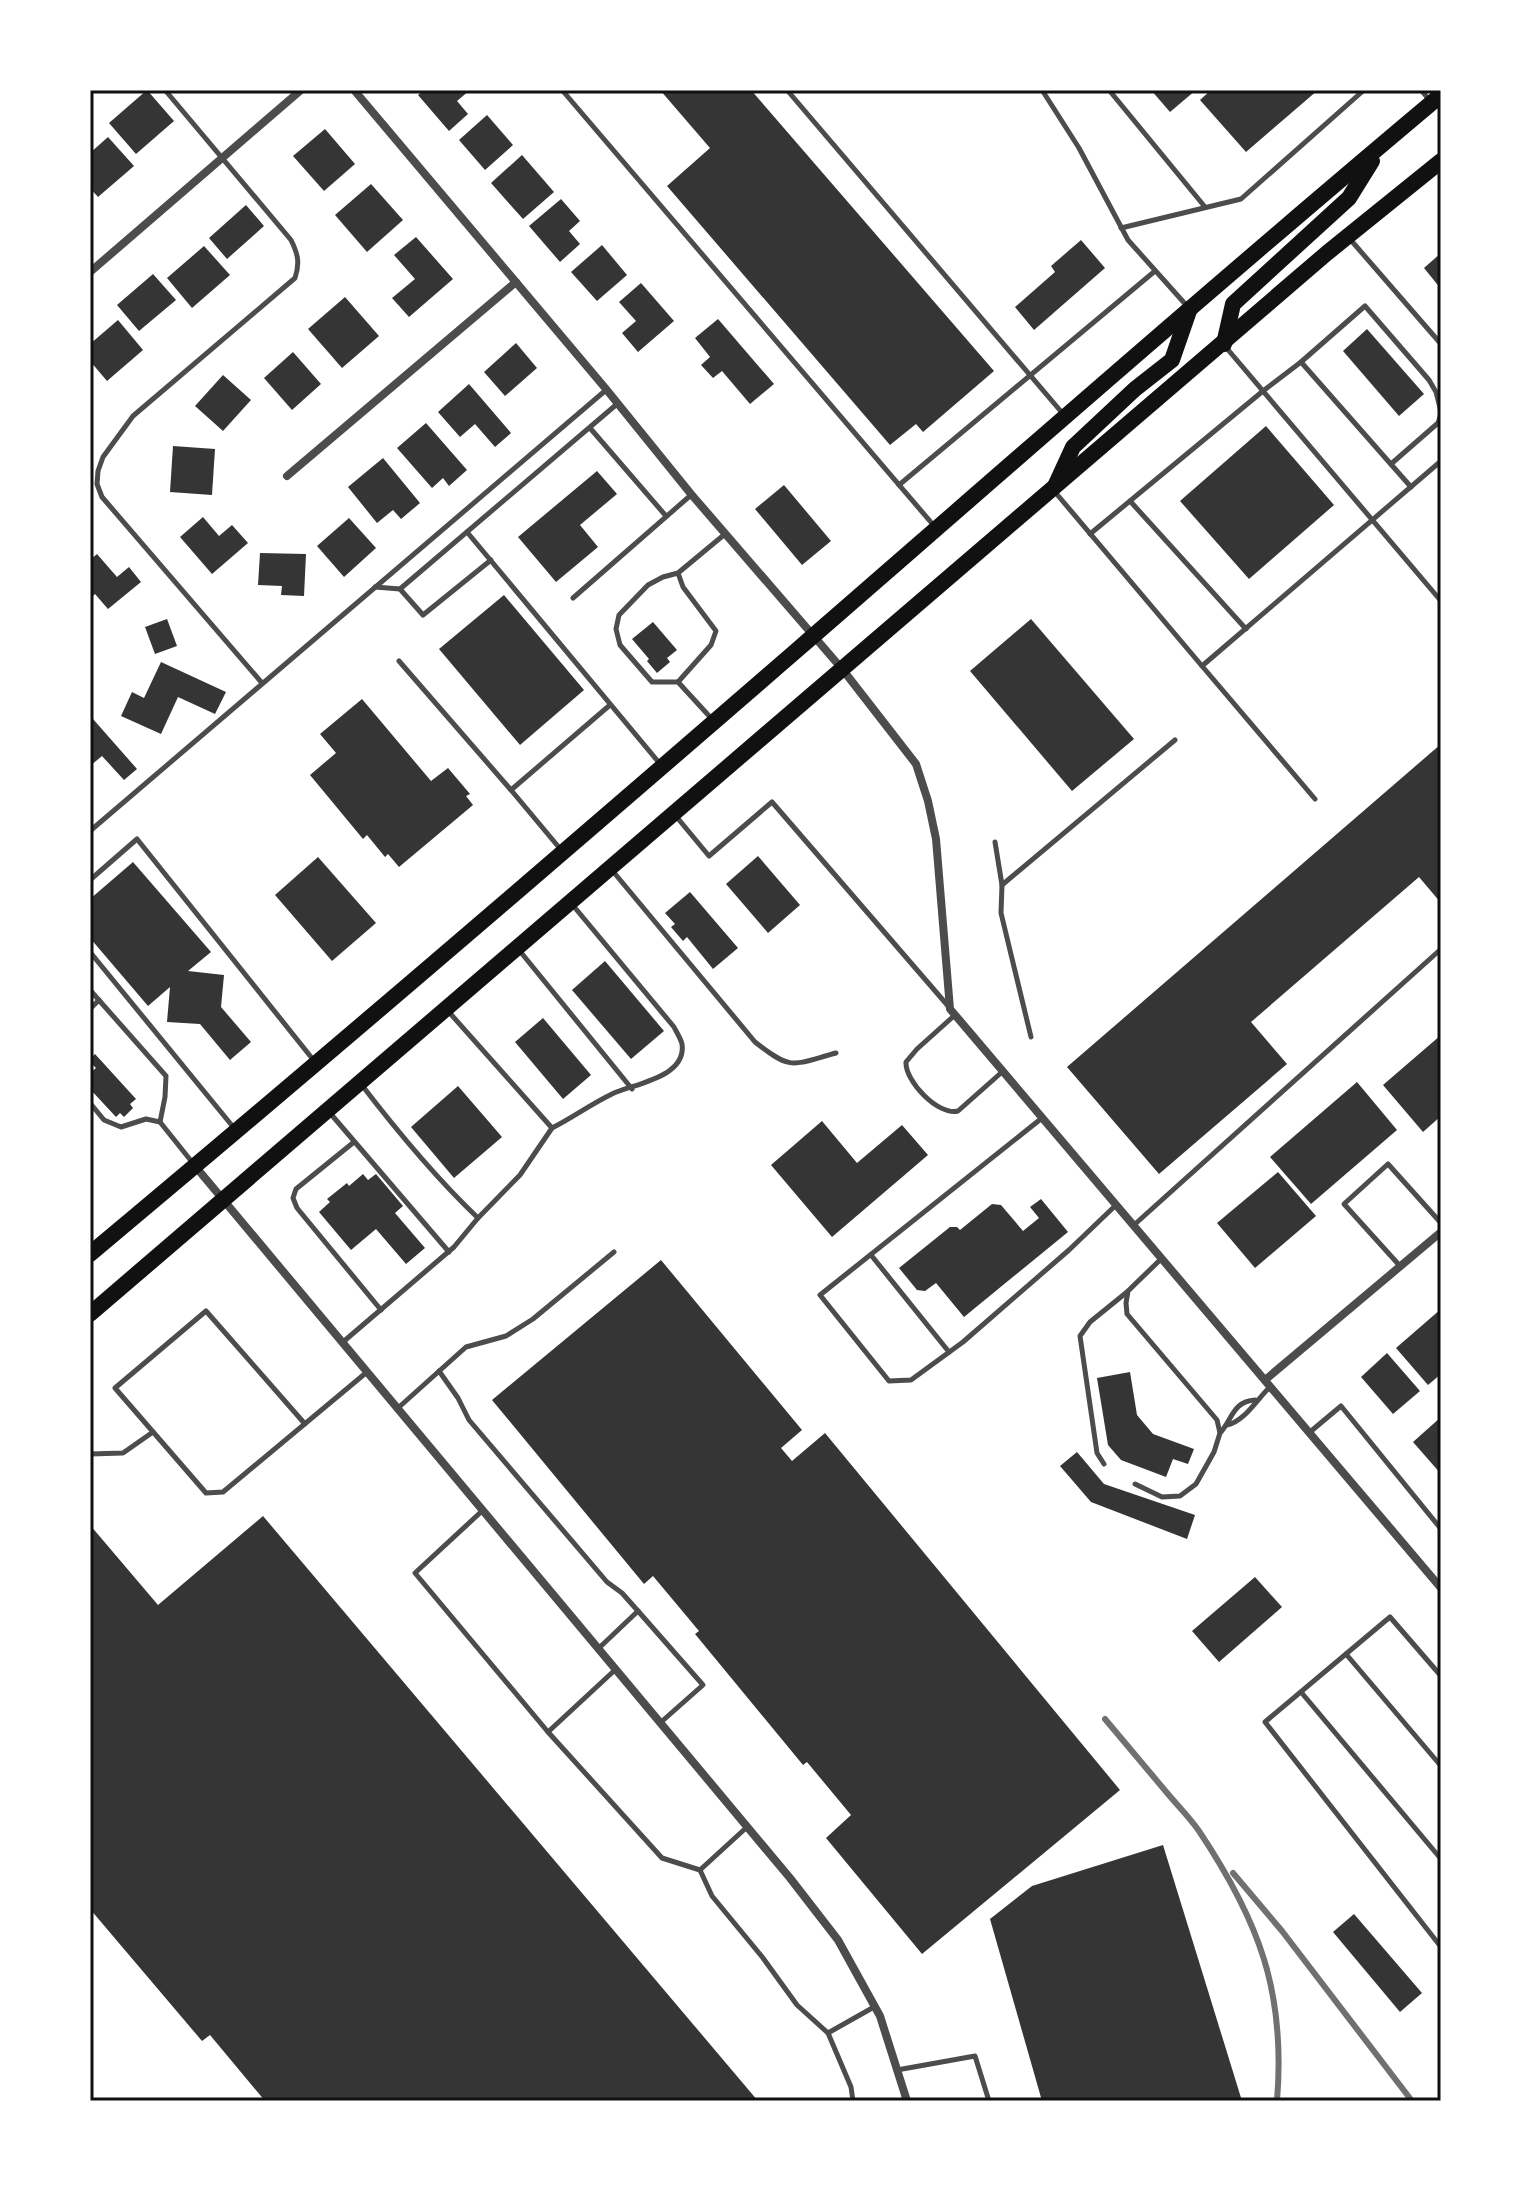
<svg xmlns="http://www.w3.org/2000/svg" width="1531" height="2191" viewBox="0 0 1531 2191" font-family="Figtree,sans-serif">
	<rect width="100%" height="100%" fill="#fff"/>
	<g fill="#353535">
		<path d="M147,90L174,121L136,154L109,123Z"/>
		<path d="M424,90H470L457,101L468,114L449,131L418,95Z"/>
		<path d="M660,90H751L994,371L923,432L916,424L890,445L667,186L710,148Z"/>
		<path d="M1151,90H1196L1170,112Z"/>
		<path d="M1211,90H1318L1246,152L1200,100Z"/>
		<path d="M487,115L513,145L485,170L459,140Z"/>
		<path d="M325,129L355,164L324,191L293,156Z"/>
		<path d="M108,137L134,166L98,197L90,188V153Z"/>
		<path d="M522,155L554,192L523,219L491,183Z"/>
		<path d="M371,184L403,220L367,252L335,215Z"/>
		<path d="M561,199L580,221L569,231L580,244L560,262L529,226Z"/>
		<path d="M246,205L264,226L227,259L209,238Z"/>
		<path d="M416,237L453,279L409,317L392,298L415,279L394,255Z"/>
		<path d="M1081,240L1105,268L1034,330L1015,307L1055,272L1051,266Z"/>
		<path d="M602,245L627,275L597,301L571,272Z"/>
		<path d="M204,246L230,275L192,308L167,278Z"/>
		<path d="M1441,253V289L1424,268Z"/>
		<path d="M153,274L176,300L139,331L117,305Z"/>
		<path d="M641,283L674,321L638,352L622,333L636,321L619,302Z"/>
		<path d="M345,297L379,336L342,368L308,329Z"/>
		<path d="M718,319L774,384L750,404L722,371L713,378L701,365L710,357L695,338Z"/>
		<path d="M118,320L143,350L107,381L90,361V344Z"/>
		<path d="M1367,329L1424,394L1399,416L1343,351Z"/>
		<path d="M516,343L537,368L505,396L484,372Z"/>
		<path d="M293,352L321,384L292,410L264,378Z"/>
		<path d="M223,375L251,400L223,431L195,406Z"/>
		<path d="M469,384L511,433L495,447L475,424L460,437L438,412Z"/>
		<path d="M426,423L467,470L449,486L443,478L432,488L397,448Z"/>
		<path d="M1266,426L1334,505L1249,579L1180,501Z"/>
		<path d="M173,446L215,449L212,495L170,492Z"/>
		<path d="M383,458L420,503L401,519L393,510L377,523L348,487Z"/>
		<path d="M597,471L617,494L580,525L598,547L556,582L518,537Z"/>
		<path d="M784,485L831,541L802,565L755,509Z"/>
		<path d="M203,517L219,536L232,525L248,543L212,574L180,537Z"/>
		<path d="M349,518L376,548L344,577L317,546Z"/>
		<path d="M260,553L306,554L304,596L281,595L282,586L258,585Z"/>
		<path d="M97,554L117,577L129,567L141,582L108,609L95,594L90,599V560Z"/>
		<path d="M504,595L584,690L520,745L439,649Z"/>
		<path d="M167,619L177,646L155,654L145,627Z"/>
		<path d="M1031,619L1134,739L1072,791L970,671Z"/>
		<path d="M653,622L677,650L667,658L670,662L657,673L647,661L649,659L632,639Z"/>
		<path d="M161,662L226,692L215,714L178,697L161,734L121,716L132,692L144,698Z"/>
		<path d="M362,699L431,781L448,768L470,794L466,796L473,805L399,867L388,854L385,857L367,835L363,839L310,775L336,753L320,734Z"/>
		<path d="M93,719L137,769L124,780L102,756L90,766V722Z"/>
		<path d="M1441,744V903L1419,877L1251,1022L1287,1064L1159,1174L1067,1067Z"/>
		<path d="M758,856L800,905L768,933L726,884Z"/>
		<path d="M318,857L376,923L332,961L275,895Z"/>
		<path d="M133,862L211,952L188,971L224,975L221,1007L251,1042L230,1060L200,1024L167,1022L170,987L148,1006L90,938V899Z"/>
		<path d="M690,892L738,948L713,969L687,937L683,941L671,927L675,924L665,913Z"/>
		<path d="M605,961L664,1031L631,1059L572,990Z"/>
		<path d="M543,1018L591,1075L563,1099L515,1042Z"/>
		<path d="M1441,1035V1116L1423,1132L1383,1085Z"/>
		<path d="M95,1054L136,1099L130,1104L133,1108L124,1117L120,1113L116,1117L90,1089V1073L96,1068L90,1062V1059Z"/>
		<path d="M1357,1082L1397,1130L1311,1204L1270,1157Z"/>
		<path d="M458,1086L502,1137L454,1178L411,1127Z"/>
		<path d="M822,1121L857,1163L902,1125L928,1155L832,1237L771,1165Z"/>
		<path d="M1278,1172L1316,1216L1255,1268L1217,1223Z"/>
		<path d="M363,1174L368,1180L376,1174L403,1206L395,1213L425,1248L406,1264L376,1229L351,1250L319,1212L330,1202L327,1199L347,1183L349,1186Z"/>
		<path d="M1041,1199L1068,1232L964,1317L936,1283L925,1291L917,1290L899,1268L950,1227H957L960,1230L992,1204L1001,1205L1023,1231L1039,1218L1030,1207Z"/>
		<path d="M661,1260L802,1430L781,1448L792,1461L825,1433L1120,1790L922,1954L826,1838L851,1815L807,1762L803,1765L695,1634L699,1631L653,1576L644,1584L492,1400Z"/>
		<path d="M1441,1309V1374L1428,1385L1396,1348Z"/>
		<path d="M1387,1353L1420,1391L1393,1414L1361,1377Z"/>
		<path d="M1130,1372L1137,1415L1153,1434L1194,1449L1188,1464L1173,1459L1166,1477L1121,1460L1108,1445L1097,1378Z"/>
		<path d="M1441,1417V1474L1413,1442Z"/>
		<path d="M1077,1452L1104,1484L1195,1515L1187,1539L1091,1502L1060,1466Z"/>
		<path d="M263,1516L758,2101H265L210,2035L202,2041L90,1909V1525L158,1605Z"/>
		<path d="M1255,1577L1282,1607L1219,1662L1192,1631Z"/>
		<path d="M1163,1845L1242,2101H1042L990,1919L1032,1886Z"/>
		<path d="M1354,1914L1422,1993L1400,2012L1333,1932Z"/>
	</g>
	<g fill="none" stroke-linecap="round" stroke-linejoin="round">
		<g stroke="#4c4c4c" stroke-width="5">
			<path d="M165,90L291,240C298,254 300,263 295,278L133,416L103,457L98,471L97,484L102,497L262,683"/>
			<path d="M562,90L935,527"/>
			<path d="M787,90L1064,415"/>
			<path d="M1042,90L1079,148L1128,240L1187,306"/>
			<path d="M1109,90L1205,207"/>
			<path d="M1421,90L1431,102"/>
			<path d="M1121,228L1241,199L1364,90"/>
			<path d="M1349,238L1441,344"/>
			<path d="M1224,345L1441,601"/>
			<path d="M1301,362L1365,306L1429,380L1436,392L1441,412"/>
			<path d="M590,428L666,516"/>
			<path d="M1391,464L1438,423L1441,414"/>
			<path d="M899,485L1155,271"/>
			<path d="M1055,492L1202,666L1441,461"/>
			<path d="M1130,501L1246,629"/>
			<path d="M467,532L661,765"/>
			<path d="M1090,534L1263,391L1301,362L1411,487"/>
			<path d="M375,587L400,589L617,404"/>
			<path d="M400,589L423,615L491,560"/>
			<path d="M573,598L691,495"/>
			<path d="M399,661L511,790"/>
			<path d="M1202,666L1315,799"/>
			<path d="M678,682L711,645L716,631L683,587L678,573"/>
			<path d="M711,718L678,682H652L620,645L616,629L619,615L648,585L663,577L678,573L725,534"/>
			<path d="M675,815L709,856L772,802L949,1007"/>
			<path d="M90,831L606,390"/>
			<path d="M995,842L1002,885L1001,913L1031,1037"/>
			<path d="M562,851L511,790L610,705"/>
			<path d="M611,869L755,1042C792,1071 792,1065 836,1053"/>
			<path d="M90,880L137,839L315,1062"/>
			<path d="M1002,885L1175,740"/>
			<path d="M519,950L632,1089"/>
			<path d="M90,952L234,1128"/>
			<path d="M90,990L166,1076L165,1097L160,1122L192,1162"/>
			<path d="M90,1009L99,1000"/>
			<path d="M448,1011L552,1128C572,1118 591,1104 612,1094C632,1084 687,1078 682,1044C681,1039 676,1031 674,1027L571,903"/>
			<path d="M955,1015L917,1049L906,1062C905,1081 938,1116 958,1111L1002,1072"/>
			<path d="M361,1084C397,1131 435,1177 478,1218L520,1175L552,1128"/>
			<path d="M90,1103L104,1120L121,1127L146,1119L160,1122"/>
			<path d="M330,1113L449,1252"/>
			<path d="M1042,1118L820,1295L889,1381L911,1380L963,1342L1069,1250L1116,1205"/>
			<path d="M354,1142L296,1189L293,1198L297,1208L381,1310"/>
			<path d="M1134,1225L1441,949"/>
			<path d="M871,1255L949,1352"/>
			<path d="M1400,1266L1344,1204L1388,1164L1441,1223"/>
			<path d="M343,1342L454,1247L478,1218"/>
			<path d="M439,1371L458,1398L469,1420L607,1582L622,1593L638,1611L599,1648"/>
			<path d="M398,1408L466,1347L506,1336L533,1319L614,1252"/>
			<path d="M305,1424L206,1311L115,1388L206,1493L223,1492L367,1372"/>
			<path d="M1227,1425C1244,1422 1257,1399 1270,1387"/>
			<path d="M1310,1432L1341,1406L1441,1529"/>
			<path d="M1220,1433C1232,1420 1233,1401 1255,1400"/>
			<path d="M90,1454L123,1453L153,1432"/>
			<path d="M1104,1464L1097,1453L1080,1336L1090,1322L1127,1292"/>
			<path d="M1135,1484L1162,1497L1180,1496L1196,1484L1214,1452L1220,1433L1217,1420L1127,1314L1126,1303L1128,1291L1161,1259"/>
			<path d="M482,1511L415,1573L548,1732L616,1669"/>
			<path d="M638,1611L703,1685L660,1723"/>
			<path d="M1346,1654L1441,1766"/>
			<path d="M1441,1676L1390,1617L1265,1722L1441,1947"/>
			<path d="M1301,1692L1441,1859"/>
			<path d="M548,1732L662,1858L700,1870"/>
			<path d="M747,1827L700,1870L712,1896L763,1958L797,2005L828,2033L874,2007"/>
			<path d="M828,2033L851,2087L853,2101"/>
			<path d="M897,2070L975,2056L989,2101"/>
		</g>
		<g stroke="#4c4c4c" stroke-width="8">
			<path d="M354,90L606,389L691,494L843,670L916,764L928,801L936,839L950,1009L1441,1588"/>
			<path d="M90,272L301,90"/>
			<path d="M287,476L516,282"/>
			<path d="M195,1166L790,1878L838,1940L880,2016L907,2101"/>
			<path d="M1265,1380L1441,1232"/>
		</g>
		<g stroke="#111" stroke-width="16">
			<path d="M1224,344L1233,304L1349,198L1372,161"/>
			<path d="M1056,484L1073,447L1135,389L1172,360L1189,311"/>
			<path d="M90,1254C328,1055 563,853 797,650C1011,464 1224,277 1441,95"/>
			<path d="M90,1314L1327,253L1441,161"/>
		</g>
		<g stroke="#707070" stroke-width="6">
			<path d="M1105,1719C1126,1744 1147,1769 1168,1794C1178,1806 1190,1818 1199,1831C1259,1921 1286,1992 1277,2101"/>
			<path d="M1233,1873L1282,1931L1412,2101"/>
		</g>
	</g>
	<rect width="1531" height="2191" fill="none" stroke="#ffffff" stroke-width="184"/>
	<rect x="92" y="92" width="1347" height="2007" fill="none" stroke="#111" stroke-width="3"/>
</svg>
